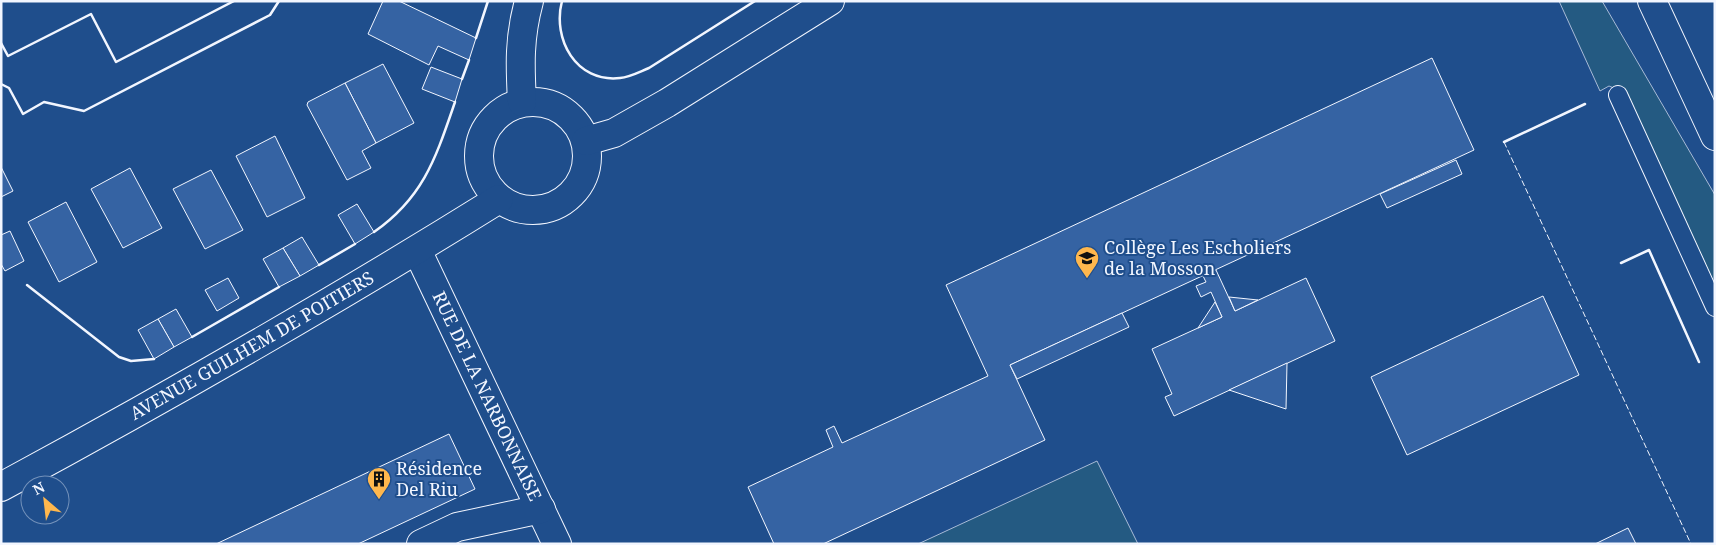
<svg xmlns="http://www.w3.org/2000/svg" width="1716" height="545" viewBox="0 0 1716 545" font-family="'Noto Serif',serif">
	<rect width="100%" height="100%" fill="#1f4e8c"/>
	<g fill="#245a82" stroke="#a8bbd7">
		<path d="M1559,1H1602L1715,195V285L1626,93L1609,86L1600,91Z"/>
		<path d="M1097,461L1138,544H918Z"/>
	</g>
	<g fill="#3563a3" stroke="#f2f6ff">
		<path d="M383,1H399L476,38L469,60L438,46L429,65L368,34Z"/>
		<path d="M1432,58L1474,150L1010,365L1045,440L823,544H774L748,487L833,447L826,430L834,426L842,443L988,376L946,285Z"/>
		<path d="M383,64L414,123L376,143L345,83Z"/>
		<path d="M431,67L462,79L455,102L422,89Z"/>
		<path d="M345,83L376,143L362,151L371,168L347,180L307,105L308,102Z"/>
		<path d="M275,136L305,198L267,217L236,156Z"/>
		<path d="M1456,160L1462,174L1387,208L1380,194Z"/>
		<path d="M1,167L13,191L1,197Z"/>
		<path d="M130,168L162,228L123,248L91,189Z"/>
		<path d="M211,170L243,230L205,249L173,189Z"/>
		<path d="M66,202L97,262L59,282L28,222Z"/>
		<path d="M357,204L374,232L355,244L338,215Z"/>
		<path d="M10,231L24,261L5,271L1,264V235Z"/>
		<path d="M302,237L319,265L300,276L283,248Z"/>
		<path d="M283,248L300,276L279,287L263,259Z"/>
		<path d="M1216,270L1235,311L1306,278L1335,341L1174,416L1165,397L1172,394L1152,349L1222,317L1211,292L1201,297L1196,286L1206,282L1203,276Z"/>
		<path d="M228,278L239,298L217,311L205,290Z"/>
		<path d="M1543,296L1579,375L1407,455L1371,377Z"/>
		<path d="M1229,297L1258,300L1235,311Z"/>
		<path d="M1215,302L1222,317L1198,328Z"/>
		<path d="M176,309L192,337L174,347L158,319Z"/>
		<path d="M1122,313L1129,327L1017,379L1010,365Z"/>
		<path d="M158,319L174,347L154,359L138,330Z"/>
		<path d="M1287,363L1286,409L1229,390Z"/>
		<path d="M449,434L475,489L358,544H216Z"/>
		<path d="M1628,528L1636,544H1595Z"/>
	</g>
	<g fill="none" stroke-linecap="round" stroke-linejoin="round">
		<g stroke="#f2f6ff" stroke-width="20">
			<path id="lane" d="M1618,95L1715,307"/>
		</g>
		<g stroke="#f2f6ff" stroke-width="30">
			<g id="street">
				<circle cx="533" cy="156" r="54"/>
				<path d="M522,102C520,65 519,38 529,1"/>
				<path d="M586,141L614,133L667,103L830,1"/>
				<path id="s1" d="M417,250L557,544"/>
				<path id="s2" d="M1,487C169,396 337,300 499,199"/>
				<path d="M421,544L457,527L541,509"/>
			</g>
		</g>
		<g stroke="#f2f6ff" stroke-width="30">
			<path id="secondary" d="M1652,1L1715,136"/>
		</g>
		<use href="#lane" stroke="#1f4e8c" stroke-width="18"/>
		<use href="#street" stroke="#1f4e8c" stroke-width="28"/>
		<use href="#secondary" stroke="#1f4e8c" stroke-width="28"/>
		<path stroke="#f2f6ff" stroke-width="1" stroke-dasharray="6 2.5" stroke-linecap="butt" d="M1504,142L1691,544"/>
		<g stroke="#f2f6ff" stroke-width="2.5">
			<path d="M562,1C552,39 576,83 620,78C630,77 639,72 649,68L755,1"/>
			<path d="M476,38L488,1"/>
			<path d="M1,43L8,56L91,14L116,62L234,1"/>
			<path d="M462,79L469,60"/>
			<path d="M1,84L9,88L23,114L44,102L84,111L270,15L279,1"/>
			<path d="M1504,142L1585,104"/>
			<path d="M374,232C424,197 436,157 455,102"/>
			<path d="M1621,263L1649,250L1699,362"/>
			<path d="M319,265L355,244"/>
			<path d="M27,285L119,357L131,361L154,359"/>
			<path d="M192,337L279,287"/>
		</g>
	</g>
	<defs>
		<g id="school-pin" transform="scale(1.25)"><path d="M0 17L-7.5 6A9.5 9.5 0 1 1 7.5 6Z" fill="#ffb74d" stroke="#1f4e8c"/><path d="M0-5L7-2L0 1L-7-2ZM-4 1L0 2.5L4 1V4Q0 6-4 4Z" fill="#111"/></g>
		<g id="building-pin" transform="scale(1.25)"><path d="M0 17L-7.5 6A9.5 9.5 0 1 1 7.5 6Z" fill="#ffb74d" stroke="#1f4e8c"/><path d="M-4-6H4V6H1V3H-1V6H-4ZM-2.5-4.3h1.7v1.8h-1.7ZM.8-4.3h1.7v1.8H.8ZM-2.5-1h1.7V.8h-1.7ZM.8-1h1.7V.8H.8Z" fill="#111"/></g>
	</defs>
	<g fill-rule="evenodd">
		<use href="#school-pin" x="1087" y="258"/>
		<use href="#building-pin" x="379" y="479"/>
	</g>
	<g text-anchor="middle" stroke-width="4" stroke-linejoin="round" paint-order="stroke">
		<g font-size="18" fill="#f2f6ff" stroke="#1f4e8c" text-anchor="start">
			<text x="1104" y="254">Collège Les Escholiers<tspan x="1104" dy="21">de la Mosson</tspan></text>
			<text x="396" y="475">Résidence<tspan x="396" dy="21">Del Riu</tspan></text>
		</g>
		<g font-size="18" fill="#f2f6ff" stroke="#1f4e8c">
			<text dy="6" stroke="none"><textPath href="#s2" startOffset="288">AVENUE GUILHEM DE POITIERS</textPath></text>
			<text dy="6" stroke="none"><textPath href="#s1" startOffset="162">RUE DE LA NARBONNAISE</textPath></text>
		</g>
	</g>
	<rect width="1716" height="545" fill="none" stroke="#f2f6ff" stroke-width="5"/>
	<g transform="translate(45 500) rotate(332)"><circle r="24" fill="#1f4e8c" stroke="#7391ba"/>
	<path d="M0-4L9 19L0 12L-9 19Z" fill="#ffb74d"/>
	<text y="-8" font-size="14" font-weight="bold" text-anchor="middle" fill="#f2f6ff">N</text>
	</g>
</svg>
